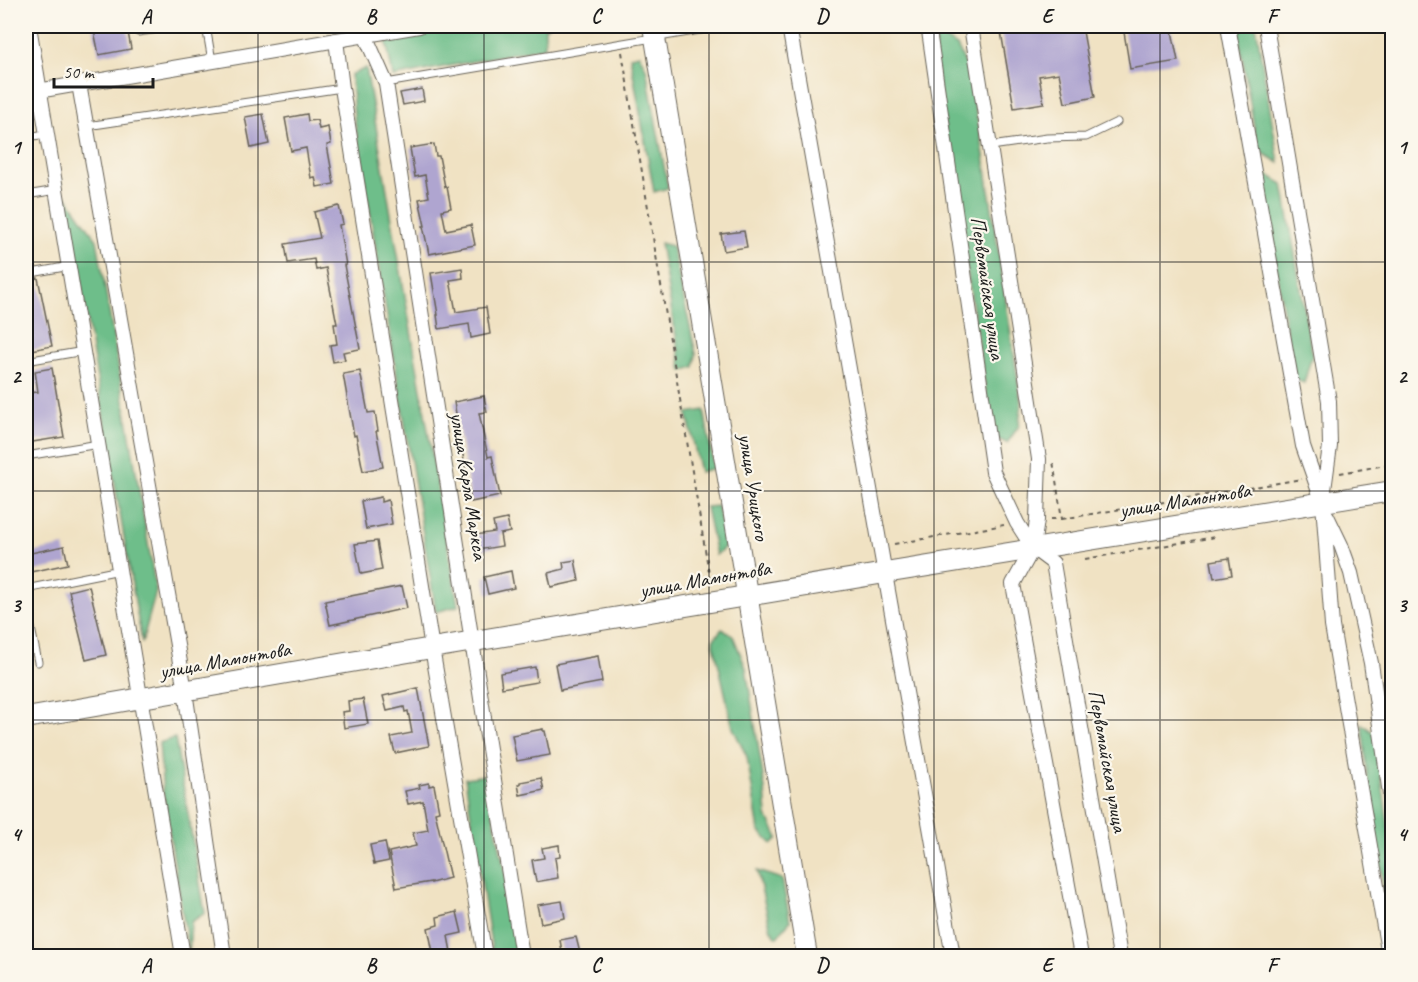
<svg xmlns="http://www.w3.org/2000/svg" width="1418" height="982" viewBox="0 0 1418 982" font-family="Caveat,sans-serif">
	<rect width="100%" height="100%" fill="#fbf7ec"/>
	<filter id="ink" filterUnits="userSpaceOnUse"><feTurbulence type="fractalNoise" baseFrequency=".0167" numOctaves="2"/><feDisplacementMap in="SourceGraphic" scale="12" xChannelSelector="R" yChannelSelector="G"/><feConvolveMatrix kernelMatrix="1 2 1 2 8 2 1 2 1" color-interpolation-filters="sRGB"/></filter>
	<filter id="wash" filterUnits="userSpaceOnUse"><feTurbulence type="fractalNoise" baseFrequency=".008" numOctaves="4" result="noise"/><feDisplacementMap in="SourceGraphic" scale="24" xChannelSelector="R" yChannelSelector="G"/><feGaussianBlur stdDeviation="1.35" result="paint"/><feColorMatrix in="noise" values="0 0 0 0 0 0 0 0 0 0 0 0 0 0 0 0 0 1.4 0 .05"/><feComposite in="paint" operator="in"/></filter>
	<g filter="url(#wash)">
		<rect width="100%" height="100%" fill="#f0e2c3"/>
		<g fill="#6ebe8a" stroke="#456d53" stroke-width="1.5">
			<path d="M464,26H549L545,27V47L393,77L386,40Z"/>
			<path d="M1237,26H1256L1279,163L1258,150Z"/>
			<path d="M938,35L957,46L966,65L981,136L1021,402L1019,426L1007,443L993,437L933,52Z"/>
			<path d="M639,54L646,68L668,188L654,192L630,56Z"/>
			<path d="M366,68L458,606L436,612L354,116L351,75Z"/>
			<path d="M1261,171L1283,184L1312,355L1304,383L1294,379Z"/>
			<path d="M66,196L97,240L156,591L142,643Z"/>
			<path d="M660,243L672,246L696,354L694,367L682,371Z"/>
			<path d="M704,410L714,468L700,472L687,413Z"/>
			<path d="M718,506L725,547L716,555L706,507Z"/>
			<path d="M722,629L733,636L746,668L765,789L767,816L778,838L772,844L759,831L747,757L733,728L713,640Z"/>
			<path d="M1362,724L1375,734L1392,852V930L1388,918L1368,779Z"/>
			<path d="M175,738L205,913L191,922L189,954L163,792L159,743Z"/>
			<path d="M486,775C495,836 514,896 518,956H493L465,778Z"/>
			<path d="M757,871L782,879L790,921L777,937L771,930Z"/>
		</g>
		<g id="blocks">
			<g fill="#afa5d0">
				<path d="M93,26H127L131,49L99,55Z"/>
				<path d="M1000,26H1082L1095,97L1065,103L1059,73L1039,76L1044,103L1014,108Z"/>
				<path d="M1123,26H1171L1178,61L1130,69Z"/>
				<path d="M422,89L424,101L403,105L400,93Z"/>
				<path d="M263,114L269,144L251,148L245,117Z"/>
				<path d="M307,114L308,121L317,120L319,129L328,127L331,144L327,145L334,184L317,187L315,177L311,178L306,148L291,151L285,118Z"/>
				<path d="M434,144L436,156H439L445,187H447L451,208L442,210L446,230L471,225L475,245L429,254L423,226H425L419,199L429,197L425,175L415,177L410,148Z"/>
				<path d="M339,206L343,224L339,225L346,265H344L360,349L343,352L345,360L333,362L330,345L337,344L334,324H337L326,268L316,270L314,259L288,263L285,244L320,238L314,212Z"/>
				<path d="M744,231L747,247L724,251L721,234Z"/>
				<path d="M30,241L36,267L26,268V242Z"/>
				<path d="M462,268L463,278L450,280L456,312L486,307L490,334L471,338L469,324L439,329L437,315H438L431,273Z"/>
				<path d="M38,278L52,346L27,351L26,342V279Z"/>
				<path d="M52,368L64,437L26,443V393L38,392L35,371Z"/>
				<path d="M360,371L368,413L375,412L378,431H376L383,467L363,471L356,435L354,436L343,374Z"/>
				<path d="M484,396L487,412L479,413L488,457L492,456L500,496L471,502L454,402Z"/>
				<path d="M381,497V502L388,500L392,524L366,529L361,501Z"/>
				<path d="M507,519L510,532L500,534L502,546L478,550L475,535L495,532L493,522Z"/>
				<path d="M377,541L382,570L361,574L355,544Z"/>
				<path d="M64,546L68,564L26,573V554Z"/>
				<path d="M1229,558L1232,575L1214,578L1211,561Z"/>
				<path d="M575,560L579,581L551,587L548,573L564,569L563,562Z"/>
				<path d="M511,571L514,588L488,594L484,577Z"/>
				<path d="M89,586L106,655L86,660L69,591Z"/>
				<path d="M402,586L407,608L330,625L325,601Z"/>
				<path d="M598,656L602,682L560,690L555,664Z"/>
				<path d="M535,667L537,682L502,688L500,673Z"/>
				<path d="M418,688L429,746L395,753L391,737L412,733L408,711L405,712L404,707L387,711L383,696Z"/>
				<path d="M363,699L368,724L344,728L342,712L349,711L348,701Z"/>
				<path d="M543,729V731H545L550,755L517,761L512,735Z"/>
				<path d="M541,778L544,790L520,795L518,784H520V782Z"/>
				<path d="M429,783V786L434,785L439,811L435,812L450,878L431,883V882L396,888L389,852L416,846L413,833L428,830L423,801L408,804L405,791L420,788L419,785Z"/>
				<path d="M385,842L389,861L374,864L370,845Z"/>
				<path d="M559,845L560,857L555,858L558,878L536,882L532,860L544,858L542,848Z"/>
				<path d="M562,901L565,918L541,923L537,905Z"/>
				<path d="M457,912L462,933L448,936L452,957H434L428,928L438,925L437,917Z"/>
				<path d="M576,937L581,957H563L560,940Z"/>
			</g>
		</g>
	</g>
	<g filter="url(#ink)">
		<use href="#blocks" fill-opacity="0" stroke="#666156" stroke-width="1.5"/>
		<g fill="none" stroke-linecap="round" stroke-linejoin="round">
			<g stroke="#666156" stroke-width="9">
				<g id="lane">
					<path d="M206,26L212,61"/>
					<path d="M138,32L180,26"/>
					<path d="M386,83L724,26"/>
					<path d="M87,126L342,88"/>
					<path d="M26,137L47,134"/>
					<path d="M991,146L1047,138L1086,137L1117,122"/>
					<path d="M26,195L57,190"/>
					<path d="M26,274L70,266"/>
					<path d="M26,361L84,351"/>
					<path d="M26,456L99,444"/>
					<path d="M26,589L120,570"/>
					<path d="M26,604L38,662"/>
				</g>
			</g>
			<g stroke="#666156" stroke-width="16">
				<g id="street">
					<path d="M29,26L183,956"/>
					<path d="M364,26L365,35L386,83L472,642L522,956"/>
					<path d="M789,26L880,546L953,956"/>
					<path d="M926,26L929,31L993,472L1017,523L1033,548L1053,563L1120,956"/>
					<path d="M971,26L1039,459L1037,520L1033,548L1013,584L1081,956"/>
					<path d="M1228,26L1303,446L1323,503L1332,626L1389,956"/>
					<path d="M1266,26L1329,401L1330,446L1323,497"/>
					<path d="M336,40L342,88L432,648L485,956"/>
					<path d="M79,84L185,691L224,956"/>
					<path d="M26,93L419,26"/>
					<path d="M1327,516L1341,545L1351,573L1371,663L1392,808"/>
				</g>
			</g>
			<g stroke="#666156" stroke-width="22">
				<g id="secondary">
					<path d="M653,26L807,956"/>
					<path d="M26,718L432,648L885,573L1392,491"/>
				</g>
			</g>
			<g stroke="#666156" stroke-width="2" stroke-dasharray="4.5 4.5" stroke-linecap="butt">
				<path d="M617,26L619,34"/>
				<path d="M622,52L711,585"/>
				<path d="M1340,473L1392,464"/>
				<path d="M1051,519H1062L1053,461"/>
				<path d="M1062,519L1302,479"/>
				<path d="M894,544L1004,525"/>
				<path d="M1085,559L1215,537"/>
			</g>
			<use href="#lane" stroke="#fff" stroke-width="7"/>
			<use href="#street" stroke="#fff" stroke-width="14"/>
			<use href="#secondary" stroke="#fff" stroke-width="20"/>
		</g>
	</g>
	<path fill="none" stroke="#1c1c1c" stroke-width="1.5" stroke-opacity="0.55" d="M258,26V956M484,26V956M709,26V956M934,26V956M1160,26V956M26,262H1392M26,491H1392M26,720H1392"/>
	<g text-anchor="middle" stroke-width="4.5" stroke-linejoin="round" paint-order="stroke">
		<g font-size="21" fill="#1c1c1c" stroke="#fbf7ec">
			<text transform="translate(988 288) rotate(82)" y="7">Первомайская улица</text>
			<text transform="translate(469 486) rotate(81)" y="7">улица Карла Маркса</text>
			<text transform="translate(754 487) rotate(81)" y="7">улица Урицкого</text>
			<text transform="translate(1185 500) rotate(-9)" y="7">улица Мамонтова</text>
			<text transform="translate(705 579) rotate(-10)" y="7">улица Мамонтова</text>
			<text transform="translate(225 660) rotate(-10)" y="7">улица Мамонтова</text>
			<text transform="translate(1108 761) rotate(80)" y="7">Первомайская улица</text>
		</g>
	</g>
	<rect width="1418" height="982" fill="none" stroke="#fbf7ec" stroke-width="66"/>
	<path d="M54 78v9h99v-9" fill="none" stroke="#1c1c1c" stroke-width="3"/>
	<text x="63" y="78" font-size="18" fill="#1c1c1c" stroke="#fbf7ec" stroke-width="4.5" paint-order="stroke">50 m</text>
	<rect x="33" y="33" width="1352" height="916" fill="none" stroke="#1c1c1c" stroke-width="2"/>
	<g font-size="20" text-anchor="middle" font-weight="bold" fill="#1c1c1c">
		<text x="146" y="23">A</text>
		<text x="371" y="23">B</text>
		<text x="596" y="23">C</text>
		<text x="822" y="23">D</text>
		<text x="1047" y="23">E</text>
		<text x="1272" y="23">F</text>
		<text x="16" y="154">1</text>
		<text x="1402" y="154">1</text>
		<text x="16" y="383">2</text>
		<text x="1402" y="383">2</text>
		<text x="16" y="612">3</text>
		<text x="1402" y="612">3</text>
		<text x="16" y="841">4</text>
		<text x="1402" y="841">4</text>
		<text x="146" y="972">A</text>
		<text x="371" y="972">B</text>
		<text x="596" y="972">C</text>
		<text x="822" y="972">D</text>
		<text x="1047" y="972">E</text>
		<text x="1272" y="972">F</text>
	</g>
</svg>
